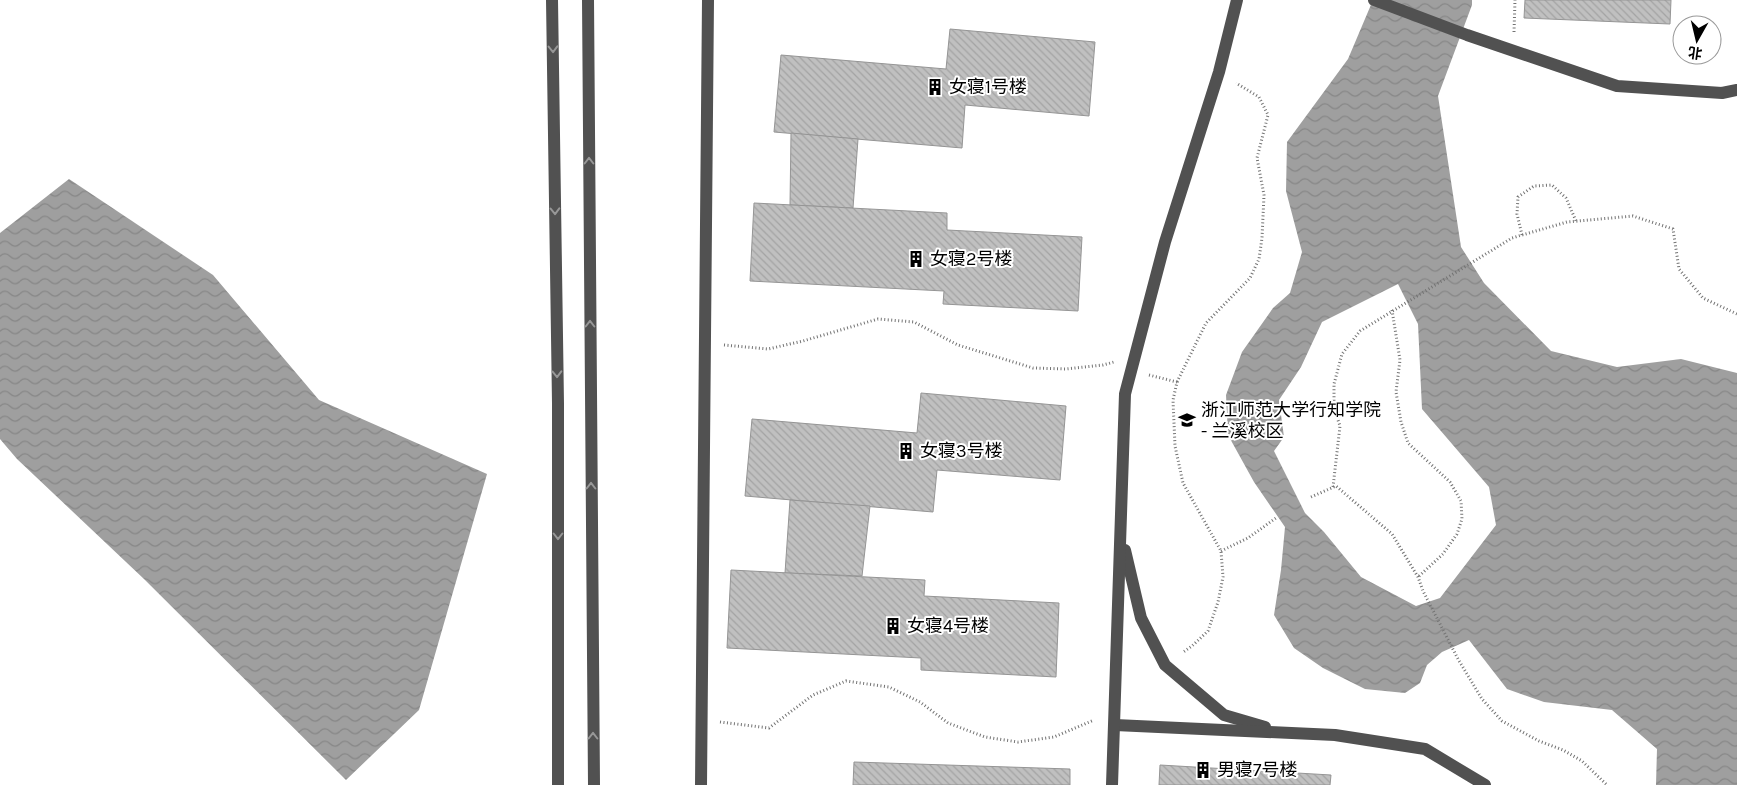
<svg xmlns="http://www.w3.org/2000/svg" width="1737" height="785" viewBox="0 0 1737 785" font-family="Karla,'Noto Sans SC',sans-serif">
	<defs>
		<pattern id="water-waves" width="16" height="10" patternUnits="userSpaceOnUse" patternTransform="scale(1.25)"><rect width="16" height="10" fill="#9f9f9f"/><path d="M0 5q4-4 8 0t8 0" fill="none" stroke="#878787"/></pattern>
		<pattern id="building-back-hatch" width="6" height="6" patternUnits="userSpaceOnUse" patternTransform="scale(1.25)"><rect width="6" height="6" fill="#c0c0c0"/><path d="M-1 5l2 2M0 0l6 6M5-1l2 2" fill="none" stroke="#a3a3a3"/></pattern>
	</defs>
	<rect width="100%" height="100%" fill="#fff"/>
	<g fill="url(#water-waves)" fill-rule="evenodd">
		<path d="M1373,0H1472V5L1438,96L1461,247L1484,283L1551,351L1617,367L1681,359L1737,373V785H1656L1657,749L1612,710L1544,702L1507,689L1469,640L1442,652L1427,665L1420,683L1405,693L1365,689L1323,668L1294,648L1274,615L1281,570L1285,527L1254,482L1228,435L1226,395L1242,352L1273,308L1290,293L1302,252L1286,191L1287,142L1348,59ZM1398,284L1418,324L1422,409L1489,487L1496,525L1440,598L1416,606L1361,577L1324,532L1305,513L1274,451L1284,437L1279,400L1301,367L1322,322Z"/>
		<path d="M69,179L213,275L319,400L487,474L419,710L346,780L144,579L17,459L0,439V233Z"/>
	</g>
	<g fill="url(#building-back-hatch)" stroke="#959595">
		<path d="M1525,0H1671L1670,24L1524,18Z"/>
		<path d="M950,29L1095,42L1089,116L965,105L962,148L774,132L781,55L946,69Z"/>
		<path d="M791,133L858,139L853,208L790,205Z"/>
		<path d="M754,203L947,213V230L1082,237L1078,311L943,304L944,291L750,281Z"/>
		<path d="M921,393L1066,406L1060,480L937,470L933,512L745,496L752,419L917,433Z"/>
		<path d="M790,500L870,506L862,576L785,573Z"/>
		<path d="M731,570L925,580L924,596L1059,603L1056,677L921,670V658L727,648Z"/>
		<path d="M854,762L1070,769V785H853Z"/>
		<path d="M1160,765L1331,775L1330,785H1159Z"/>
	</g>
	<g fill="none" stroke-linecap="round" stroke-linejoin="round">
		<g stroke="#737373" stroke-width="3" stroke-dasharray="1 2.5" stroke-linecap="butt">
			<path d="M1514,32L1515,0"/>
			<path d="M1522,235L1517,214L1518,197L1534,186L1552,185L1566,198L1576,221"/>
			<path d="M1392,310L1400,360L1396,392L1401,422L1408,443L1450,482L1461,501L1462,519L1457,534L1443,554L1418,577"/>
			<path d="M724,345L768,349L803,341L878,319L914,322L958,345L1033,368L1066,369L1103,365L1114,362"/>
			<path d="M1149,375L1177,382L1173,400L1175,446L1183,483L1221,551L1223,577L1218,602L1208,631L1192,646L1182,653"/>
			<path d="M1177,382L1206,323L1250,278L1259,259L1262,238L1264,195L1257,158L1268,115L1259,97L1236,83"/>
			<path d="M1333,487L1340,426L1334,408V384L1342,354L1360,331L1476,260L1512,238L1522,235L1567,222L1633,216L1673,229L1679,269L1703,298L1737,314"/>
			<path d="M1311,497L1336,486L1392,534L1418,577L1423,591L1458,659L1482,699L1502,721L1539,741L1563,750L1582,761L1607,785"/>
			<path d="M1221,551L1248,538L1276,518"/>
			<path d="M720,722L769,728L813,695L846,681L889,687L920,702L948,723L985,737L1018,742L1054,737L1094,720"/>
		</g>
		<g stroke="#515151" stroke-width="12">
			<path d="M552,0L558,403V785"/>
			<path d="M588,0L594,785"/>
			<path d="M1374,0L1467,35L1617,86L1722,93L1737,90"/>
			<path d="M1125,550L1141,618L1165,665L1224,715L1265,727"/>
			<path d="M1115,725L1335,735L1425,749L1485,785"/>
			<path d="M701,785L708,0"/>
			<path d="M1112,785L1125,394L1165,242L1219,72L1237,0"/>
		</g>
	</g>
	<defs><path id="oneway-chevron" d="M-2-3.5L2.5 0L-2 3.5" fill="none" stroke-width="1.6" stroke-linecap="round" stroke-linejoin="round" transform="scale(1.25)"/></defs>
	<g stroke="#979797">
		<use href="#oneway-chevron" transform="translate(553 49) rotate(89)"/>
		<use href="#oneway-chevron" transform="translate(589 161) rotate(-90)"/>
		<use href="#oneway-chevron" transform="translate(555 211) rotate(89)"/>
		<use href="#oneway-chevron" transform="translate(590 324) rotate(-90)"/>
		<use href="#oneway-chevron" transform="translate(557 374) rotate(89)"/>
		<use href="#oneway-chevron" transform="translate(591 486) rotate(-90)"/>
		<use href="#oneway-chevron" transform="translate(558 536) rotate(90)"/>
		<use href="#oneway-chevron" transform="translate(593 736) rotate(-90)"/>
	</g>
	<defs>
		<g id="building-bare" transform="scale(1.35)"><path d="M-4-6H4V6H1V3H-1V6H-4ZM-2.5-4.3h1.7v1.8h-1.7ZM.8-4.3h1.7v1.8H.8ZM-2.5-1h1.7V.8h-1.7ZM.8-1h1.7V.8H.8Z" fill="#000" stroke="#fff" stroke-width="2.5" paint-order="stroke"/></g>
		<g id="university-bare" transform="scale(1.35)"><path d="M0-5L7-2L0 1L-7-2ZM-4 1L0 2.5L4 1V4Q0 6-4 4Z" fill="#000" stroke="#fff" stroke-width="2.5" paint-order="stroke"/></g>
	</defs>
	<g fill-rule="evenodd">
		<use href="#building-bare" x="935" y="87"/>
		<use href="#building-bare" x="916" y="259"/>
		<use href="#university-bare" x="1187" y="420"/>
		<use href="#building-bare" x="906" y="451"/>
		<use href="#building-bare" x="893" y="626"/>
		<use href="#building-bare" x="1203" y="770"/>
	</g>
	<g text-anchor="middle" stroke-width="4" stroke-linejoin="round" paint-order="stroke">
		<g font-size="18" fill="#000" stroke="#fff" text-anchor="start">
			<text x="949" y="93">女寝1号楼</text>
			<text x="930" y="265">女寝2号楼</text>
			<text x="1201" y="416">浙江师范大学行知学院<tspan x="1201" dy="21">- 兰溪校区</tspan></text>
			<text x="920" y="457">女寝3号楼</text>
			<text x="907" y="632">女寝4号楼</text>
			<text x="1217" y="776">男寝7号楼</text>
		</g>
	</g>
	<g transform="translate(1697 40) rotate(188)"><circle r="24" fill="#ffffff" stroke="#999999"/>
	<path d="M0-4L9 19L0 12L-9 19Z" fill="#000000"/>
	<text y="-8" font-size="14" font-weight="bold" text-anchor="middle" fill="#000000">北</text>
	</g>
</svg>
